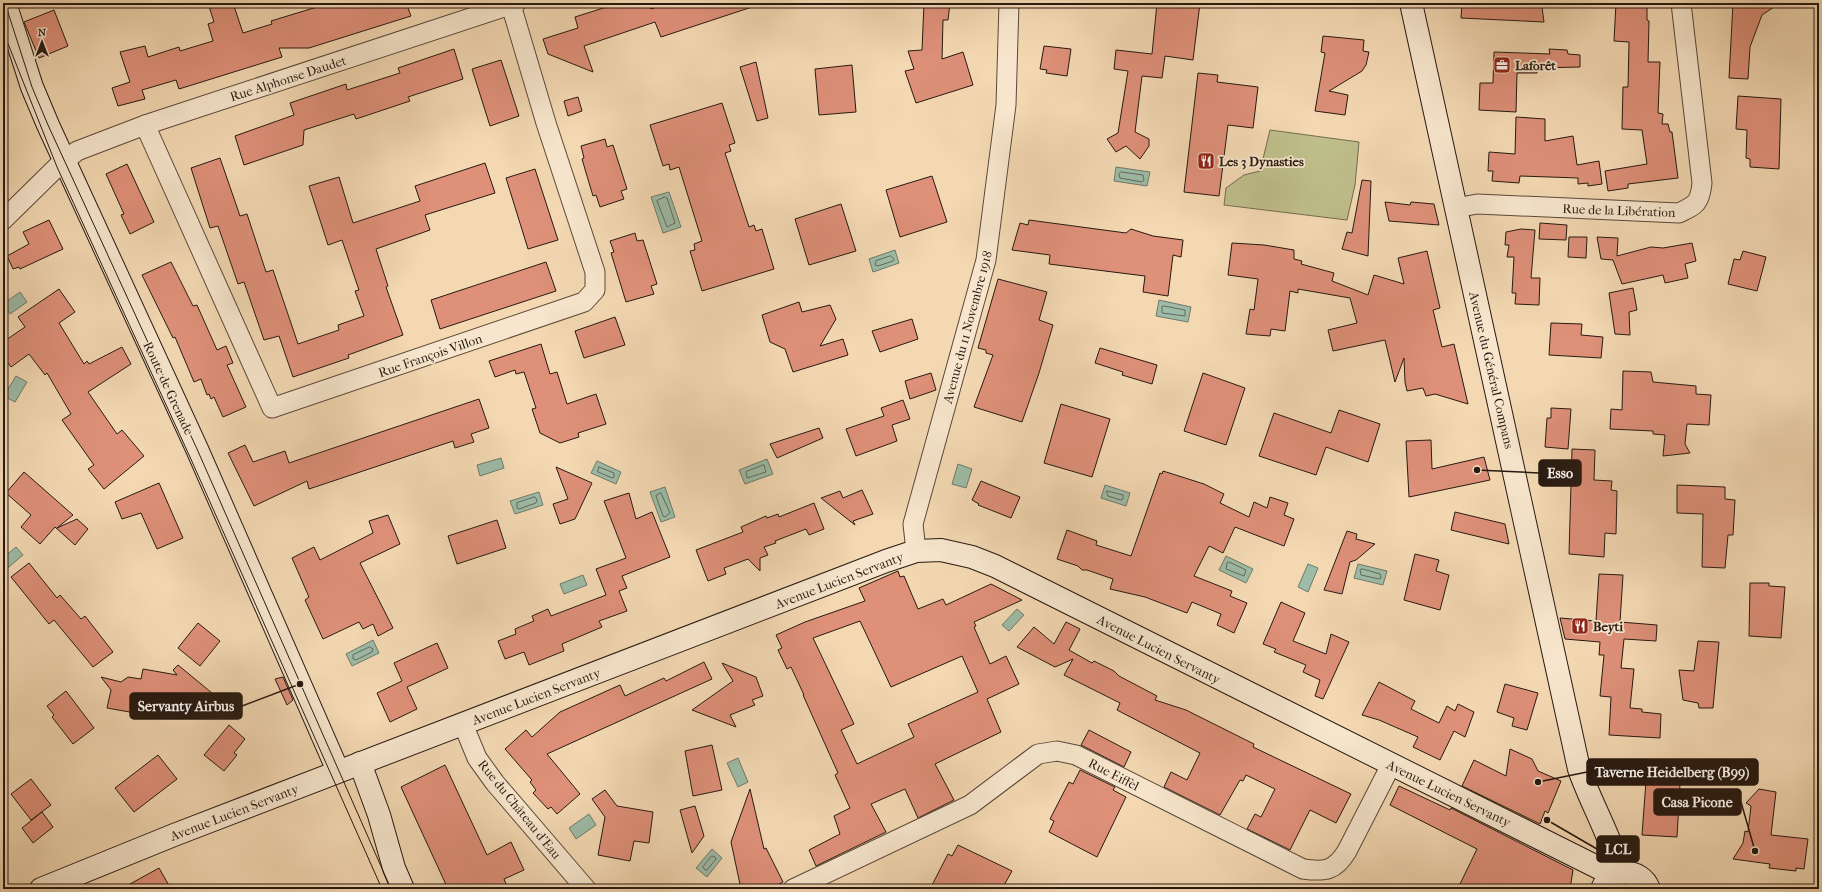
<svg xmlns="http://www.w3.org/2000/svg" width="1822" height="892" viewBox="0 0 1822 892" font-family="'IM FELL French Canon',serif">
	<rect width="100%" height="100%" fill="#f3d8b2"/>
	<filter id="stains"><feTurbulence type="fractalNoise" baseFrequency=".005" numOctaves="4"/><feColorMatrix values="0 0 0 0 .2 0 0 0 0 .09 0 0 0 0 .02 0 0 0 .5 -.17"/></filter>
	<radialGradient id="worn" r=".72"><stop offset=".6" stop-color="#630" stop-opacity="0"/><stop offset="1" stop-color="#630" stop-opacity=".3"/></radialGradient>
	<path fill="#bebe8a" stroke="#726c4e" d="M1270,130L1359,142L1355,185L1347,220L1224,205L1226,188L1244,175L1260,171Z"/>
	<g fill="#9dbba7" stroke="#6e7a6b">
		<path d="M1116,167L1150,172L1147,186L1114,181Z"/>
		<path d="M669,192L681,227L663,233L651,197Z"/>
		<path d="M895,250L899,263L873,272L869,259Z"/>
		<path d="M20,292L27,302L10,314L3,304Z"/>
		<path d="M1159,300L1191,307L1188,322L1156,316Z"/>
		<path d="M16,376L27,382L15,402L4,396Z"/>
		<path d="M501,458L504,468L480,476L477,465Z"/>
		<path d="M767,459L773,474L745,484L739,470Z"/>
		<path d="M597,461L621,472L616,484L591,473Z"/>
		<path d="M958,464L972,469L966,488L952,484Z"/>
		<path d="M1105,485L1130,493L1126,506L1101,498Z"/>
		<path d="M665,487L675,517L661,522L650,492Z"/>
		<path d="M539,492L543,505L515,514L510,501Z"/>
		<path d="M16,547L23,555L4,571L3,558Z"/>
		<path d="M1226,556L1253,569L1246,583L1219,570Z"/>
		<path d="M1308,564L1318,568L1308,592L1298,587Z"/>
		<path d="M1358,564L1387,571L1383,585L1354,578Z"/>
		<path d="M583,575L587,585L564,594L560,584Z"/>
		<path d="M1017,609L1024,615L1009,631L1002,625Z"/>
		<path d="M373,640L379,653L352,666L346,654Z"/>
		<path d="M738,758L748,782L738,787L727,763Z"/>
		<path d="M589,814L596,825L576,839L569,828Z"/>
		<path d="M712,849L722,858L707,877L696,868Z"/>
	</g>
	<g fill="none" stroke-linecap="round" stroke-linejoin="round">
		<g stroke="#626a5c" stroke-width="1">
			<path d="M1121,172L1143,175L1144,180L1142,182L1120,178L1119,174Z"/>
			<path d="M665,197L667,198L675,223L667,227L657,201Z"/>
			<path d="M891,256L894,259L893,261L878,266L875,265L876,261Z"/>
			<path d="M1164,306L1185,310V316L1162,313V307Z"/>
			<path d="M764,465L766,472L747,478L746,472Z"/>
			<path d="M599,467L614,473V477L612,478L598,472Z"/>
			<path d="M1107,491L1123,495V499L1121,500L1108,496Z"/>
			<path d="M661,493L670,513L665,517L663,516L656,496Z"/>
			<path d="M535,497L537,500L536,503L519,509L517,508V503Z"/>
			<path d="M1229,562L1246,570L1244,576L1226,569L1227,563Z"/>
			<path d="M1363,569L1380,574L1381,578L1379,579L1361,575L1360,570Z"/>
			<path d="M370,647L373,649L372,652L356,660L353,659V655Z"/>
			<path d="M712,856L715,857L716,859L707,870H705L703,867Z"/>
		</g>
	</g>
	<g fill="#de9079" stroke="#271911" fill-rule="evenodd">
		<path d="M208,3H233L243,33L272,24L271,21L330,3H406L411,16L309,48H279L282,57L179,89L176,80L142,90L145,99L118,106L112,88L130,82L120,52L145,46L148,57L179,47L180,51L213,41L208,24L214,22Z"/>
		<path d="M619,3H649L651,9L669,3H754L755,6L661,37L655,22L584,46L593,72L548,54L543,39L578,28L575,17Z"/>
		<path d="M924,3H950L948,20H943L942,59L963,52L973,85L916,103L905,71L914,69L908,51L922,50Z"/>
		<path d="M1157,3H1200L1193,60L1165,56L1162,78L1142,76L1135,132L1149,139V146L1140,159L1126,146L1116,152L1107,139L1118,133L1128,71L1114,69L1116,50L1152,54Z"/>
		<path d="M1462,3H1532V6L1542,7L1544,22L1461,18Z"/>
		<path d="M1616,3H1647V20L1649,21L1648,62H1660L1658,113L1663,114L1662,124H1668L1670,132H1672L1678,178L1628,184V188L1608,191L1605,171L1647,164L1642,130L1622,129L1623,87H1628L1629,42L1614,41Z"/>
		<path d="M1733,3H1780L1762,15L1750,47L1748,79L1729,78Z"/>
		<path d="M54,10L68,46L39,58L24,22Z"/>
		<path d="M1323,36L1364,40L1363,51L1369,52L1366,65L1362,71L1329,91L1348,95L1345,115L1315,111L1325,53L1321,52Z"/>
		<path d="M1044,46L1071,49L1067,76L1046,73L1047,70L1040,69Z"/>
		<path d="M454,49L463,79L408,97L410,101L356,119L354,114L304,130L303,145L244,165L235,136L294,115L290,103L346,84L347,90L400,73L398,68Z"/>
		<path d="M1549,49L1567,50L1568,54L1580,55V67L1537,68V73H1517L1516,112L1479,110L1480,83H1493L1494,52L1550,54Z"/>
		<path d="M501,60L519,116L490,126L472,69Z"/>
		<path d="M756,62L768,118L757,121L740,67Z"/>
		<path d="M852,65L856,112L819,115L815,69Z"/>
		<path d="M1198,73L1218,75L1217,82L1258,87L1253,128L1228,125L1219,196L1184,192Z"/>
		<path d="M1738,96L1781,99L1779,169L1750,167V159L1746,158L1747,130L1736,129Z"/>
		<path d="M578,97L582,111L568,116L564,101Z"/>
		<path d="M722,103L735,143L729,145L731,151L725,153L749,227L754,225L756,231L762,229L774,269L702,291L690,251L695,250L694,244L702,241L679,167L670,170L669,164L663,166L650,125Z"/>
		<path d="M1516,117L1545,119V141L1573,136L1577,165L1599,161L1602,184L1588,186V183L1578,184V178L1520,176L1519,183L1492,181L1493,171H1488L1489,152L1515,154Z"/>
		<path d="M605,139L607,147L613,145L627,189L621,191L624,199L600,207L596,195L593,196L587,176L582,159L584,158L581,146Z"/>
		<path d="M220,158L240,216L247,214L266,272L273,270L298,344L339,330L338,325L364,316L355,291L359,290L342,240L328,245L309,186L339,177L353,223L420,201L415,186L485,163L495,193L425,215L430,230L376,249L388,286L386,287L403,335L348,355L349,358L293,377L279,336L264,340L244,282L238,284L218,226L210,228L191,168Z"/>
		<path d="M127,164L154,222L130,234L121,215L124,214L106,174Z"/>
		<path d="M535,169L558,240L528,249L506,178Z"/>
		<path d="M932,176L947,222L900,237L886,190Z"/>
		<path d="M1362,180L1371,181L1368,256L1342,249L1347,232L1352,233Z"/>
		<path d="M1385,202L1410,205L1411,202L1434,204L1439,225L1389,221Z"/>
		<path d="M841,204L856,251L809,265L795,219Z"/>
		<path d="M49,220L63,249L20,269L19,267L13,269L7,256L29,244L23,232Z"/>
		<path d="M1029,220L1126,233L1131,229L1153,236L1183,240L1181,257L1173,255L1168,296L1143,292L1145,276L1049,264L1050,255L1012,250L1020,223L1028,225Z"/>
		<path d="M1540,223L1567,225L1566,240L1539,239Z"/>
		<path d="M1521,229L1535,230L1531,278H1540L1539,305L1515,304L1516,293H1512L1514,257H1507L1509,245H1505L1506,232Z"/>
		<path d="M635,233L637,241L643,240L657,284L651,286L654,294L626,302L611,253L614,252L610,241Z"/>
		<path d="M1569,237H1587L1586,258L1568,257Z"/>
		<path d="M1597,237L1618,238L1617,256L1651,247L1663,248L1692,243L1696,261L1685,264L1688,278L1665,283L1663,275L1622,284L1613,260L1601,259Z"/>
		<path d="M1232,243L1264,245L1294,250V259L1302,261L1301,264L1334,273L1332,281L1368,295L1374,275L1404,284L1398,258L1427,251L1440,308L1433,310L1442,347L1454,344L1468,404L1435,394L1426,396L1423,388L1407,391L1405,382L1404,358L1395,382L1385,340L1333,351L1328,330L1357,323L1350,298L1298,289V293L1290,291L1285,331L1271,329L1270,336L1246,334L1250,309L1254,310L1258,279L1228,275Z"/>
		<path d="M1743,251L1766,257L1757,291L1728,284L1734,259L1740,260Z"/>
		<path d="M171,262L193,306L197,305L217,350L226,346L233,363L227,365L246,407L223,417L214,397L211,399L209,394L207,395L201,379L194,382L175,337L173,338L142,275Z"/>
		<path d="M546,262L556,291L440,329L431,300Z"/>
		<path d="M998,279L1047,292L1039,320L1053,325L1039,373L1022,422L974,407L993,355L986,353V350L978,348Z"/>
		<path d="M1633,288L1637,310L1629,312L1630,335L1615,334L1609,293Z"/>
		<path d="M59,289L75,312L59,323L84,364L87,361L89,364L122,347L131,364L88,392L117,434L122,430L144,456L104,489L88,469L94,465L62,420L71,414L47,373L45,375L29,354L11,367L3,356V342L25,327L18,317Z"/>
		<path d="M799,302L802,312L830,305L836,319L820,346L843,339L848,355L793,372L785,349L770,342L762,315Z"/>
		<path d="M615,317L625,345L584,358L575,331Z"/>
		<path d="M912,319L918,339L880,352L872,331Z"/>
		<path d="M1551,323L1582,324L1581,335L1603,337L1601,358L1549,355Z"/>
		<path d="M541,344L550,374L557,372L567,404L596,394L606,424L578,433L579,437L560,443L540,433L532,409L536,408L524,372L516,374L515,370L495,377L489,361Z"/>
		<path d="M1100,348L1157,365L1152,384L1122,375L1123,372L1095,363Z"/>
		<path d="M1623,371L1651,372L1653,382L1696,386V394L1711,395L1709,425L1687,424L1685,444L1690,453L1663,456L1665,435L1653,434V431L1610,429L1611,409L1622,410Z"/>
		<path d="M931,373L936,390L910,399L905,381Z"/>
		<path d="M1203,373L1245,388L1226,445L1184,431Z"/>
		<path d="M479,399L489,428L471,434L474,442L455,448L453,441L309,489L307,481L254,506L228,453L245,445L253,462L285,451L289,463Z"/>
		<path d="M903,400L910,419L892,425L897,441L856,456L846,429L884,416L881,408Z"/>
		<path d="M1061,404L1110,419L1092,477L1044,463Z"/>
		<path d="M1551,408L1571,409L1568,449L1545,447L1547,418H1551Z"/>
		<path d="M1339,410L1380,424L1368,462L1326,447L1316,475L1259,456L1274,413L1331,433Z"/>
		<path d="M819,428L823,438L777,458L770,444Z"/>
		<path d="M1431,440L1432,469L1484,457L1490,480L1409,497L1406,441Z"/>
		<path d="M1572,449L1595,450L1594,480L1612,481L1611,490L1617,491L1616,534L1605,533L1604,557L1569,554Z"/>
		<path d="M556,467L592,483L575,519L560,524L553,504L568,499Z"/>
		<path d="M1163,471L1204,484L1224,494L1220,503L1249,517L1254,502L1267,508L1270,497L1288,503L1284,515L1294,519L1284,546L1235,527L1223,553L1209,546L1194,576L1232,591L1230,596L1247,603L1234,633L1217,625L1221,614L1192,602L1187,613L1145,597L1110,589L1113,579L1087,570H1082L1078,566L1057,559L1067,530L1097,541L1096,545L1131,556L1160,473L1162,474Z"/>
		<path d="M24,472L73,515L57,528L77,519L88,529L75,545L55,527L40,544L21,527L31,515L6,493Z"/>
		<path d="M981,481L1020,497L1011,518L978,505L979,504L972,500Z"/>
		<path d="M159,483L183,538L157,549L141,513L122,519L115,502Z"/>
		<path d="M1677,485L1725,487V499L1735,500L1733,535H1728L1725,568L1702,567L1703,514L1677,513Z"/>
		<path d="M862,490L873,514L853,521L855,525L821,498L840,491L843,498Z"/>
		<path d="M629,493L636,519L652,512L670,557L622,576L627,588L619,591L627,611L599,621L602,627L562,644L564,651L529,665L524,652L505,659L498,641L516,634L515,629L534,621L532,616L548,609L551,616L606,595L596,569L626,558L604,501Z"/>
		<path d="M814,503L824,529L809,535L806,529L775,541L776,543L764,547L768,555L760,558V571L748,559L724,568L726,574L708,581L696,550L743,532L741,527L766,516L767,518L778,514L779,517Z"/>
		<path d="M1455,512L1505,524L1509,544L1451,530Z"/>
		<path d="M388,515L400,544L360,563L393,628L378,636L373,624L363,629L359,622L323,639L305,600L309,597L292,558L314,547L320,560L373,533L369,521Z"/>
		<path d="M497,520L506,548L457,564L448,536Z"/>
		<path d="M1347,531L1357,534L1356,539L1375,544L1356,560L1350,562L1342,594L1324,590Z"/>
		<path d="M1415,554L1439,560L1436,571L1449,575L1440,610L1404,600Z"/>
		<path d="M29,563L57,598L60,595L81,619L85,616L113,652L93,667L54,620L49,624L11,577Z"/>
		<path d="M898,571L900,577L904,576L918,609L943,599L946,605L991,584L1022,600L974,622L976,626L974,627L990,664L1006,656L1019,684L987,699L1001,732L935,764L954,800L918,818L905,789L871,804L886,832L816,866L809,850L840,834L834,816L850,808L835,775L838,773L803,695H804L791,667L787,669L778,650L782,648L776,635L805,622L865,601L859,588ZM860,621L891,687L962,656L978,692L908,724L914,737L857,764L841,730L854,724L813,638Z"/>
		<path d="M1599,574L1623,575L1620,622L1657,625L1656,641L1624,639L1621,668L1634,669L1630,708L1642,709V712L1661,714L1660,738L1609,735L1611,697L1600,696L1604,655H1599L1600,642L1565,639L1560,618L1596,621Z"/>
		<path d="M1750,583H1769V586L1785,587L1781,638L1749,636Z"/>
		<path d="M1281,602L1305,613L1293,641L1326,654L1331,634L1349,642L1323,699L1315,696L1320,680L1303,672L1306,665L1274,652L1276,649L1263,644Z"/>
		<path d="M1066,622L1080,629L1069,650L1092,663L1094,661L1114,671L1119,676L1157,696L1155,700L1186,710L1254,744L1253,747L1351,794L1336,823L1310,810L1290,850L1247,829L1255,814L1261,817L1275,789L1246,775L1243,781L1240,780L1220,815L1164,787L1171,772L1187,780L1200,753L1117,710L1120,703L1064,675L1073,659L1055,667L1017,647L1034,627L1054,644Z"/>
		<path d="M198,623L220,641L200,666L178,648Z"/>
		<path d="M1698,641L1719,642L1713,708H1699L1698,703L1683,700L1679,670L1694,671Z"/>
		<path d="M437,643L448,668L407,687L417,709L390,722L377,693L402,681L394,663Z"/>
		<path d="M704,662L712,679L547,754L580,794L557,814L551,807L548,809L533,793L536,790L530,782L532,780L505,749L526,730L532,737L560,712L620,685L625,696L664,678L666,681Z"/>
		<path d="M722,663L756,677L763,696L752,700L755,705L730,715L736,727L692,710L733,681Z"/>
		<path d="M178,665L212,693L201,705L198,701L191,706L185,699L165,695L152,716L107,708L111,690L101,677L121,682L128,677L141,679L143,669L177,675L173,670Z"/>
		<path d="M283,677L293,700L287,705L275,679Z"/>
		<path d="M1379,682L1415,701L1411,709L1439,723L1447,706L1455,711L1458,704L1474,712L1465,737L1454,731L1440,760L1413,747L1418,737L1379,720L1362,715Z"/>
		<path d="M1505,684L1538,693L1527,730L1512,726L1514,718L1497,712Z"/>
		<path d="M66,691L94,728L73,744L52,717L54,715L47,706Z"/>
		<path d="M229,725L245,739L234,753L237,755L224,771L204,755Z"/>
		<path d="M1089,730L1131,752L1124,767L1081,745Z"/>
		<path d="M712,745L722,790L693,796L685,751Z"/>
		<path d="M1510,749L1532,759L1538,771L1561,781L1548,813L1545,811L1540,824L1462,786L1474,760L1506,776Z"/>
		<path d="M158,755L177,779L134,812L115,788Z"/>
		<path d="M445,765L487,855L511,842L524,870L504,879L506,884L497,889H448L401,787Z"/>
		<path d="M1080,770L1115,787L1113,790L1126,797L1097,857L1049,832L1054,821L1050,819L1069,782L1073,784Z"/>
		<path d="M31,779L51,805L31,820L11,794Z"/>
		<path d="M1646,781L1680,784L1677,837L1642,835Z"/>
		<path d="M1399,786L1450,810L1451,808L1573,870L1570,889H1471L1460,884L1477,849L1390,805Z"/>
		<path d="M750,789L764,849L766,848L783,882L770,889H741L731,842Z"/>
		<path d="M1759,789L1776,792L1771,835L1808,839L1804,869L1796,868V871L1769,868L1770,864L1733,859L1743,843L1745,831L1748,832L1751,806L1746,803Z"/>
		<path d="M605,790L617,806L653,812L649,843L634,841L630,861L598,855L605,817L592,799Z"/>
		<path d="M695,806L704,836L692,853L680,810Z"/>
		<path d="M42,812L53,827L33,843L22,828Z"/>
		<path d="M958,845L1012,871L1002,889H930L948,854L952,856Z"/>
		<path d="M159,868L171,889H121Z"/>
	</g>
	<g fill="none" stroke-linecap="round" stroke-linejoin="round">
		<g stroke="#5a4939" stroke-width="21">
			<g id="street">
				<path d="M145,125L272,408L584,302L595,290V272L546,123L511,5"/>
				<path d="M1456,208L1477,204L1679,213C1696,205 1700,203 1702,183L1681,3"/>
				<path d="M3,220L57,167L77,151L145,125L516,3"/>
				<path d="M916,551L913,524L986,260L1006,105L1009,3"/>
				<path d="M463,724L477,758L495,783L586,889"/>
				<path d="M793,889L970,805L1038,754L1057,751L1076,755L1303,869C1325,872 1335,871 1347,851L1391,765"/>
			</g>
		</g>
		<g stroke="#271911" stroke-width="24">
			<g id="secondary">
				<path d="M5,3L32,87L48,125L197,449L338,771"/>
				<path d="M1411,3L1579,769C1591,804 1611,836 1620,873"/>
				<path d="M360,763L379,815L394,868L403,889"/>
				<path d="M41,889L174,835L886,561L916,551L941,550L972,557L995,566L1613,875"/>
				<path d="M1602,889C1610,868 1641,867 1649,889"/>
			</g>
		</g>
		<use href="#street" stroke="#f7e6cd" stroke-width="19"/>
		<use href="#secondary" stroke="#f7e6cd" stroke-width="22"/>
		<g stroke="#271911" stroke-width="1">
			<path d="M5,3L32,87L48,125L197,449L391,889"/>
			<path d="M3,31L57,167L190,457L382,889"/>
		</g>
	</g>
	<defs>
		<g id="office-square" transform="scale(0.9)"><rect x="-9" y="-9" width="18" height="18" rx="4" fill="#8f2418" stroke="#f7e6cd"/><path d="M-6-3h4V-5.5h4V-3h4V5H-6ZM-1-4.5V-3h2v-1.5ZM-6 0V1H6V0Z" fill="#fff"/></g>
		<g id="restaurant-square" transform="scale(0.9)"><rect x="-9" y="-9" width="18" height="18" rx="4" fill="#8f2418" stroke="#f7e6cd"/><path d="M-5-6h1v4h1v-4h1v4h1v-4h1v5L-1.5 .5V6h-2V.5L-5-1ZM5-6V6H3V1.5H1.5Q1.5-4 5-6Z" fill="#fff"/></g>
	</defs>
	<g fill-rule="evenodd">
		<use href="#office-square" x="1502" y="65"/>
		<use href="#restaurant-square" x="1206" y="161"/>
		<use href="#restaurant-square" x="1580" y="626"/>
	</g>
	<g text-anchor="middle" stroke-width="3.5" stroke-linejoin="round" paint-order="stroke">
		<g font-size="13" font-weight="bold" fill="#271911" stroke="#f7e6cd" text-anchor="start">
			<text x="1515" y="70">Laforêt</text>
			<text x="1219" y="166">Les 3 Dynasties</text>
			<text x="1593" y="631">Beyti</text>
		</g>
		<g font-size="13" fill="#271911" stroke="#f7e6cd">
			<text transform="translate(288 78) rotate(-18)" y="5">Rue Alphonse Daudet</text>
			<text transform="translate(1619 210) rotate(2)" y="5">Rue de la Libération</text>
			<text transform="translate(967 327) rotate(-75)" y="5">Avenue du 11 Novembre 1918</text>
			<text transform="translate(430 355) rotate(-19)" y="5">Rue François Villon</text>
			<text transform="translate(1492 370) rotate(77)" y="5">Avenue du Général Compans</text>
			<text transform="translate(169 388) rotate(65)" y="5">Route de Grenade</text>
			<text transform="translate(839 580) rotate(-21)" y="5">Avenue Lucien Servanty</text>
			<text transform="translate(1159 649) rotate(27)" y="5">Avenue Lucien Servanty</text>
			<text transform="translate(536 696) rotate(-21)" y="5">Avenue Lucien Servanty</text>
			<text transform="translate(1114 774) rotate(27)" y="5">Rue Eiffel</text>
			<text transform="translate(1449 793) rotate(26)" y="5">Avenue Lucien Servanty</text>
			<text transform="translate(520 809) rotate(51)" y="5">Rue du Château d'Eau</text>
			<text transform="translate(234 812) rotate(-21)" y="5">Avenue Lucien Servanty</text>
		</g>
	</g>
	<path fill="none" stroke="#271911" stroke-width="1.5" d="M1477 470L1539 473M300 684L242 706M1538 782L1587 772M1755 851L1741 802M1547 820L1597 849"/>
	<g fill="#271911" stroke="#f7e6cd" stroke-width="1.5">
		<circle cx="1477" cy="470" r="4"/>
		<circle cx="300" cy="684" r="4"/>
		<circle cx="1538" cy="782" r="4"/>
		<circle cx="1755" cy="851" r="4"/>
		<circle cx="1547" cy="820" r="4"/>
	</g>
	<g fill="#271911" stroke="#271911" stroke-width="1.5">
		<rect x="1539" y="460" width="42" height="26" rx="4"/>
		<rect x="130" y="693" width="112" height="26" rx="4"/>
		<rect x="1587" y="759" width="171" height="26" rx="4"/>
		<rect x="1654" y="789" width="87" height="26" rx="4"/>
		<rect x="1597" y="836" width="42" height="26" rx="4"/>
	</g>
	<g font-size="14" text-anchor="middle" font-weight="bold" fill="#fff">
		<text x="1560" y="478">Esso</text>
		<text x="186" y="711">Servanty Airbus</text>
		<text x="1672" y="777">Taverne Heidelberg (B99)</text>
		<text x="1697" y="807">Casa Picone</text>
		<text x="1618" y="854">LCL</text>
	</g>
	<rect width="1822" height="892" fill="none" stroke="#f3d8b2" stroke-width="16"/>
	<rect x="4" y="4" width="1814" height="884" fill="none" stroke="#271911" stroke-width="2"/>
	<rect x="8" y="8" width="1806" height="876" fill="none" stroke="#271911"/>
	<g transform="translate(42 42)" stroke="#f7e6cd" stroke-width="3" paint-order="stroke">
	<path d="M0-3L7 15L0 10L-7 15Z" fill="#271911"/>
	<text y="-6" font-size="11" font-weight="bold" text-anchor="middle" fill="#271911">N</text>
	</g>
	<rect width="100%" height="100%" filter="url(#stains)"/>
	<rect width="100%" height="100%" fill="url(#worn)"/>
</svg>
